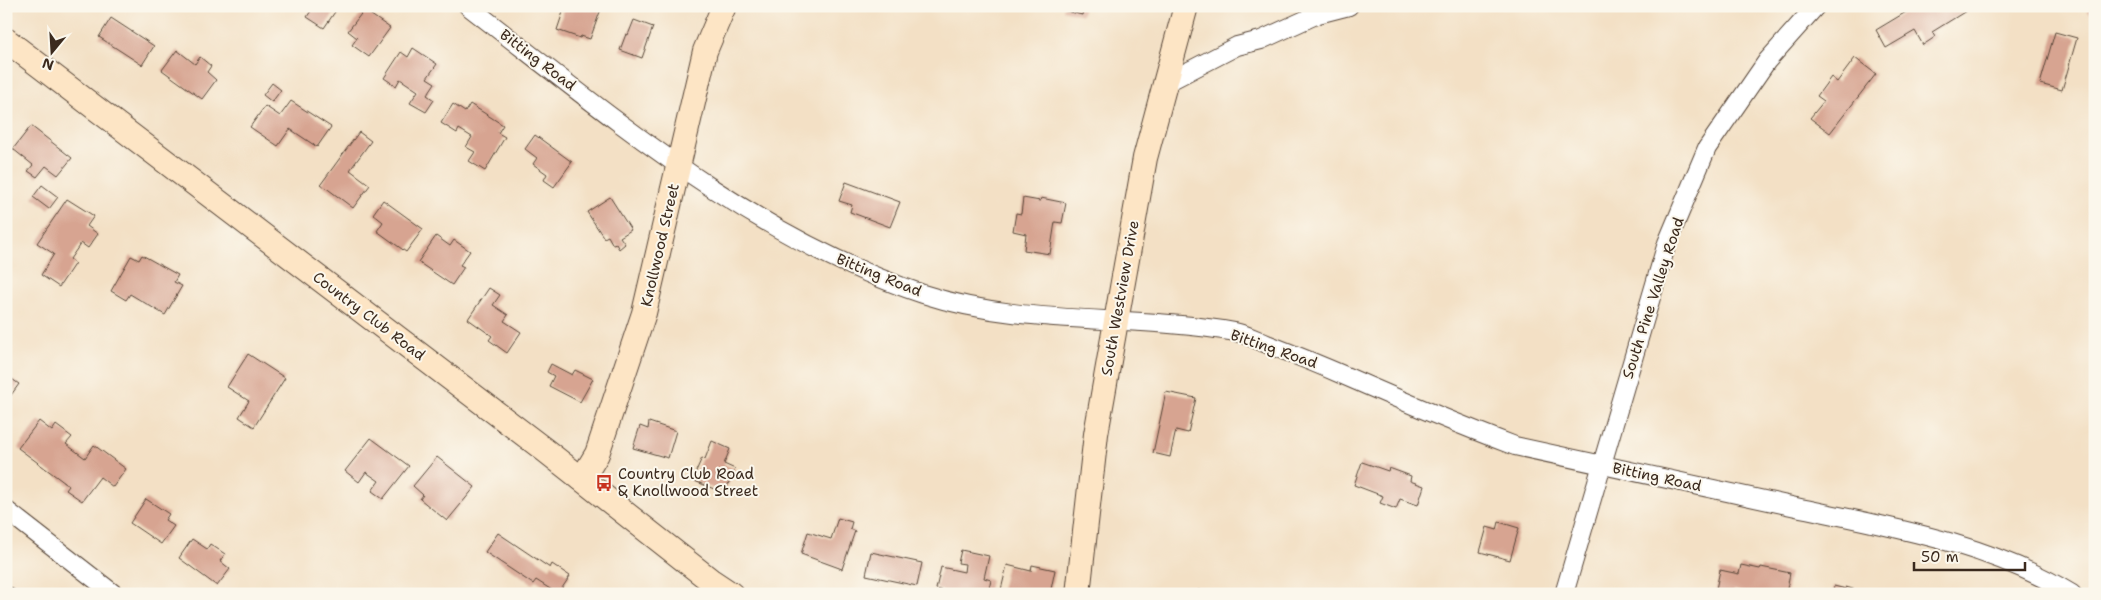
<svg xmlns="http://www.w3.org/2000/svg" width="2101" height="600" viewBox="0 0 2101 600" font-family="'Shantell Sans',sans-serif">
	<rect width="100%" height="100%" fill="#fbf7ec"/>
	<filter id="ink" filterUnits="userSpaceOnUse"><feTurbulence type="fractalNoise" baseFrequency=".02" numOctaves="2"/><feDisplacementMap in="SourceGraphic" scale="10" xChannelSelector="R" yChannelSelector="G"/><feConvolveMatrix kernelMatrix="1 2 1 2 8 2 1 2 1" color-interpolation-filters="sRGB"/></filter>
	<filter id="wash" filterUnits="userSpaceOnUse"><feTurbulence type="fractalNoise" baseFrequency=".0096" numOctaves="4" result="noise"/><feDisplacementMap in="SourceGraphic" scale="20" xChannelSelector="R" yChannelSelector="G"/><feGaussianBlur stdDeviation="1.12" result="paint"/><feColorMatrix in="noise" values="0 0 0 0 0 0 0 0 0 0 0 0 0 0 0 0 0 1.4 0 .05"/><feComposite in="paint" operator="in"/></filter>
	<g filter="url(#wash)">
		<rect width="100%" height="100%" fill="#f3e0c5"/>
		<g id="blocks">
			<g fill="#d7a491">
				<path d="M314,6H339L324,28L307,17Z"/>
				<path d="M565,6H594L601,9L590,39L581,36L580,38L557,30Z"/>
				<path d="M1064,6H1084L1082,15L1063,10Z"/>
				<path d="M1916,6H1974L1932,32L1935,37L1923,45L1915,31L1886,48L1876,30Z"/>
				<path d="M2090,6H2095V17L2087,12Z"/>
				<path d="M364,10L390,28L369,57L352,45L357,38L348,31Z"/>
				<path d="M111,18L154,46L142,65L99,37Z"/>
				<path d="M634,20L653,27L642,58L620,50L626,34L628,35Z"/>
				<path d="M2055,32L2077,38L2062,90L2040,84Z"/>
				<path d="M413,48L437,64L427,78L435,83L427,95L434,100L426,112L410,103L418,91L400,79L396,86L384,78L401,52L408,57Z"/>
				<path d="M177,50L195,64L200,57L211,66L207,72L216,80L202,99L162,70Z"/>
				<path d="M1855,58L1876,74L1830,133L1810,118L1824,101L1817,96L1831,77L1837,82Z"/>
				<path d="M272,83L281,90L272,102L263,95Z"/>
				<path d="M291,101L331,127L317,147L290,129L278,146L250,127L265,106L280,116Z"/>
				<path d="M453,104L465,112L470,104L503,125L498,133L505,137L485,171L469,161L475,152L466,147L472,137L459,129L457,133L441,123Z"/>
				<path d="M31,126L72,158L58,175L46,166L37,177L28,171L33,165L13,149Z"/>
				<path d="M359,132L371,141L350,170L370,185L353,208L321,184Z"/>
				<path d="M535,135L572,162L554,187L544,180L547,174L533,164L537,158L525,149Z"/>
				<path d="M846,182L900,202L890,227L850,212L852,205L839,201Z"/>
				<path d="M42,185L58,197L49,209L33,197Z"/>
				<path d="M610,197L631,230L620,237L625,244L619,249L616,244L613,245L608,236L604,238L587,212Z"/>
				<path d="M1023,198L1040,201L1041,198L1066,203L1062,223L1055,222L1050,254L1024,250L1026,234L1013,231L1016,213L1021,214Z"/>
				<path d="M67,199L94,216L87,226L98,234L88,248L81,243L70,259L75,263L59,287L41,275L54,254L37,243Z"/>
				<path d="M383,200L423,229L406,252L377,231L383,222L373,214Z"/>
				<path d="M436,236L450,246L454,240L470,251L460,265L464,267L452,285L418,262Z"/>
				<path d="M142,255L178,275L174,282L182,286L165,315L130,294L126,300L111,291L131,256L139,260Z"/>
				<path d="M489,288L500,295L493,305L508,315L504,321L521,332L507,353L489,340L492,336L468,319Z"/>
				<path d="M248,354L285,378L254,427L239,417L249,401L227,387Z"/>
				<path d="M551,364L572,375L575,370L593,379L580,402L549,386L554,376L547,372Z"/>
				<path d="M6,375L19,384L6,402Z"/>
				<path d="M1166,392L1196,398L1188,433L1176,430L1170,457L1153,453Z"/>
				<path d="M39,421L52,431L56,425L72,437L66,444L85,458L94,445L126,469L113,487L100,477L82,501L66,490L69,486L18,448Z"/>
				<path d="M649,422L676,431L668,458L633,448L640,426L648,429Z"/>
				<path d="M371,438L409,466L383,499L372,491L379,481L366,472L359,482L345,471Z"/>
				<path d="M712,441L730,449L724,464L735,469L724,493L692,480L702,458L705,459Z"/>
				<path d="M437,457L475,487L447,521L420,499L423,495L413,486Z"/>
				<path d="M1362,462L1388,471L1389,468L1411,476L1410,481L1424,486L1418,505L1400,499L1396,509L1380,503L1383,496L1354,485Z"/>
				<path d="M146,499L169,514L165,520L174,526L161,544L130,523Z"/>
				<path d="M838,518L852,522L850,529L855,531L842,569L801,554L808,532L831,539Z"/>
				<path d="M1499,522L1519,528L1510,560L1480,552L1487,527L1497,530Z"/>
				<path d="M498,533L550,568L552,564L570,576L558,594L536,580L533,584L485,552Z"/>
				<path d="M192,539L207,549L210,544L225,554L220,561L230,569L217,586L179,558Z"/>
				<path d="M961,550L989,556L984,578L991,580L988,594H956L936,589L941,567L964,572L965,564L958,563Z"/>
				<path d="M871,552L922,563L917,586L866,575Z"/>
				<path d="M1007,565L1031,571L1032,565L1055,570L1050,594H1000Z"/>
				<path d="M1741,565L1760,569L1761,567L1790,573L1786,594H1748L1734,590L1733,594H1715L1720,570L1739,574Z"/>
				<path d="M6,584L20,594H6Z"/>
				<path d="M1834,586L1846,589V587L1869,594H1832Z"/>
				<path d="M1198,590L1214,593V594H1197Z"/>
			</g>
		</g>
	</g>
	<g filter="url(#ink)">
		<use href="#blocks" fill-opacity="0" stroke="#574537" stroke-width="1"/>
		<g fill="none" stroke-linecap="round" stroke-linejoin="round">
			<g stroke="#574537" stroke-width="20">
				<g id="street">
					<path d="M468,6C610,115 751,237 923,294C1024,327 1132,314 1235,332C1246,334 1257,340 1267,344C1293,354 1318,364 1343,375C1400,400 1457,424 1515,446C1608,467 1702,487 1796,507C1891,527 1988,543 2072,594"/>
					<path d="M1166,83L1237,46L1261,40L1318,14L1349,6"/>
					<path d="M6,510L114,594"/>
					<path d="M1564,594L1667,243L1707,148L1767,61L1816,6"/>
				</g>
			</g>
			<g stroke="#574537" stroke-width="26">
				<g id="secondary">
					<path d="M6,40L546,451L710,580L731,594"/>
					<path d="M582,479L597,454L644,313L705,51L724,6"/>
					<path d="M1078,594L1096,434L1145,158L1186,6"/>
				</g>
			</g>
			<use href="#street" stroke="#fff" stroke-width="18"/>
			<use href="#secondary" stroke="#fde5c5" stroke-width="24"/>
		</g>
	</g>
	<defs>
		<g id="bus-bare" transform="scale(1.35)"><path d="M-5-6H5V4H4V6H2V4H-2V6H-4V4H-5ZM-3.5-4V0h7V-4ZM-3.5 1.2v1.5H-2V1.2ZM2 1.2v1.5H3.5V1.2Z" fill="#c8321e" stroke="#fbf7ec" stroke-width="2.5" paint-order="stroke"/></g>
	</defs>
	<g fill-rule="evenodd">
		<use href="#bus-bare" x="604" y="483"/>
	</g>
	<g text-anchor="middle" stroke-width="4" stroke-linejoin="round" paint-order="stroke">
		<g font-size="15" fill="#3b2a1e" stroke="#fbf7ec">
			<text transform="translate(538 60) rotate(37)" y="5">Bitting Road</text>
			<text transform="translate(660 245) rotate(-77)" y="5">Knollwood Street</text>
			<text transform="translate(879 275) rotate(22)" y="5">Bitting Road</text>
			<text transform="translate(1120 298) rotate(-80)" y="5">South Westview Drive</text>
			<text transform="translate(1653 298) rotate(-72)" y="5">South Pine Valley Road</text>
			<text transform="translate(369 316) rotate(37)" y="5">Country Club Road</text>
			<text transform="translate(1274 349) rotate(19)" y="5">Bitting Road</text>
			<text transform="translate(1657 477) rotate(12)" y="5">Bitting Road</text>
		</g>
		<g font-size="15" fill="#3b2a1e" stroke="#fbf7ec" text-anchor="start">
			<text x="618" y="479">Country Club Road<tspan x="618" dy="17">&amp; Knollwood Street</tspan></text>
		</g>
	</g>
	<rect width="2101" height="600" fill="none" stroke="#fbf7ec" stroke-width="25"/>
	<g transform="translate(52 52) rotate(198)" stroke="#fbf7ec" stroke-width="4" paint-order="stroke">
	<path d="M0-4L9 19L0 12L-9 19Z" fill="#3b2a1e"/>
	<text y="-8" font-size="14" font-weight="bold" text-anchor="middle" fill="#3b2a1e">N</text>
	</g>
	<path d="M1914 562v8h111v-8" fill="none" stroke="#3b2a1e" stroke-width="2.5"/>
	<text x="1921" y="562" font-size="15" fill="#3b2a1e" stroke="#fbf7ec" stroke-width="4" paint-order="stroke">50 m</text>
</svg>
